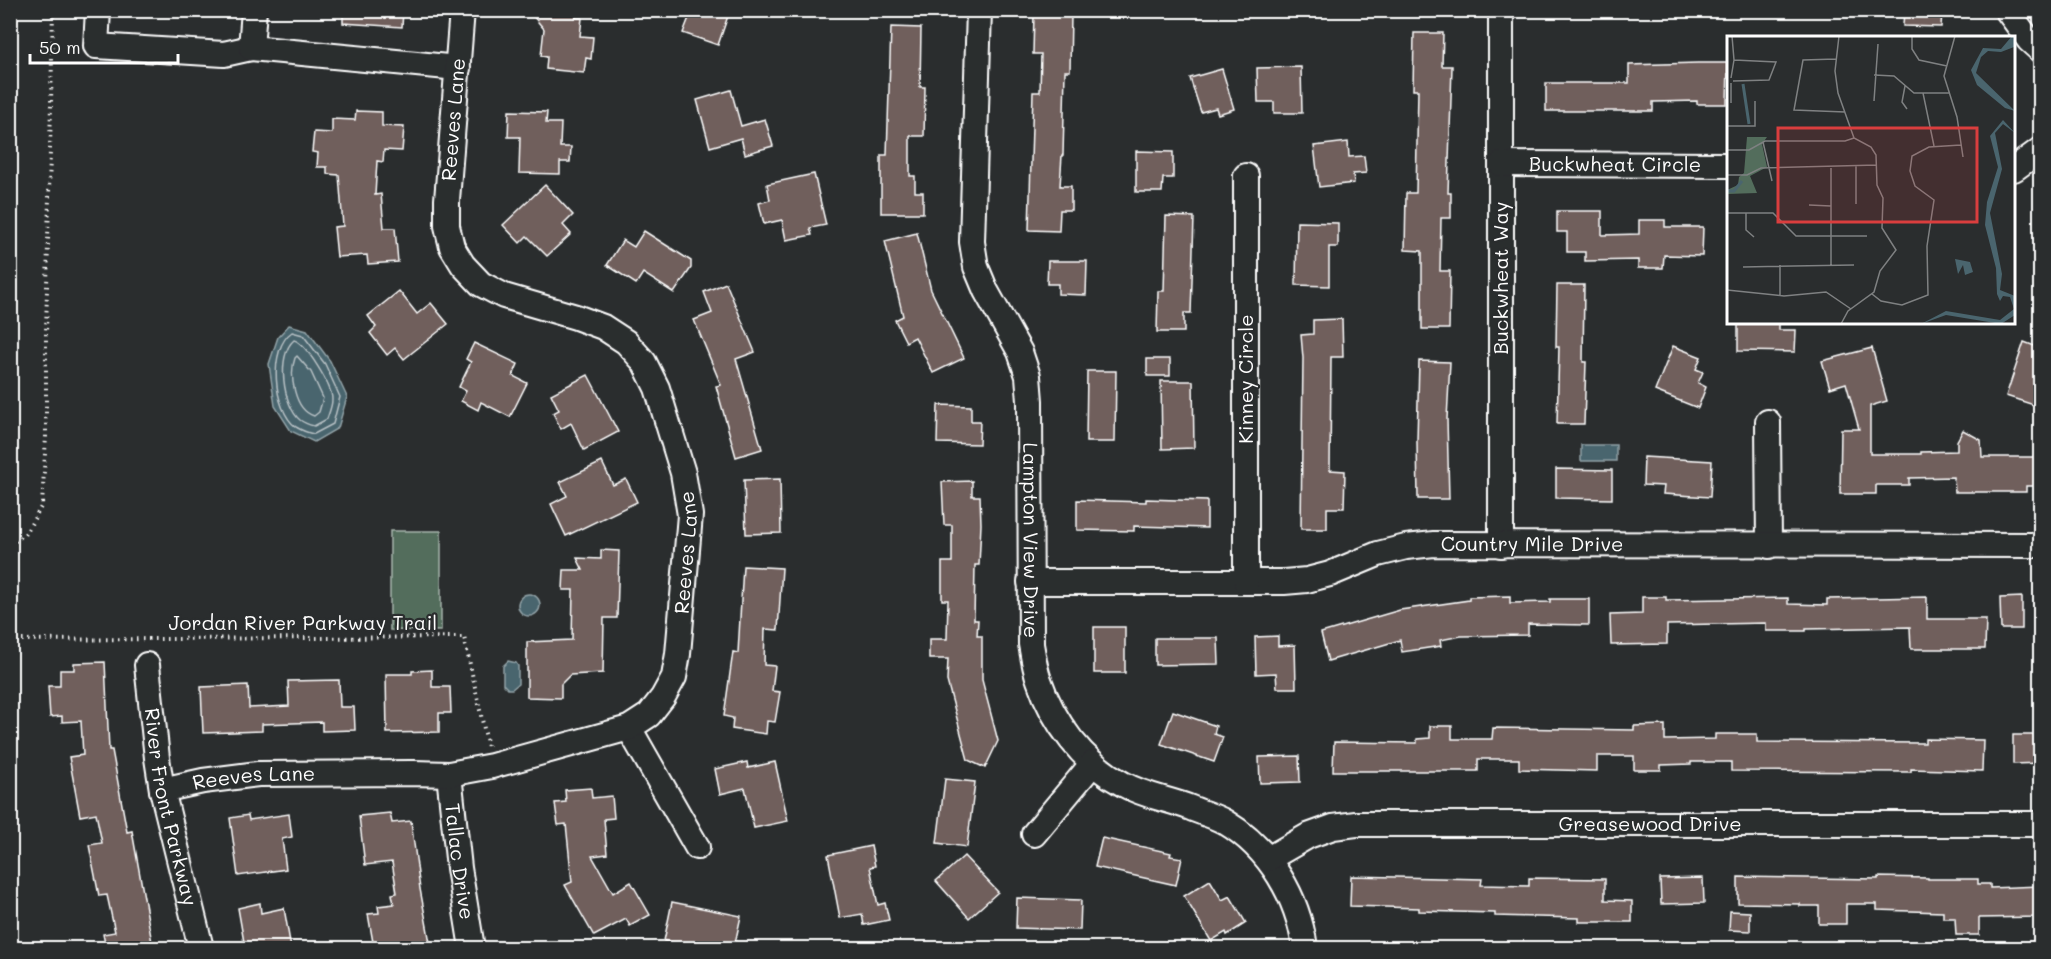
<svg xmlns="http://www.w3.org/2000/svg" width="2051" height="959" viewBox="0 0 2051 959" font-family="Mali,sans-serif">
	<rect width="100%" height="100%" fill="#2a2d2e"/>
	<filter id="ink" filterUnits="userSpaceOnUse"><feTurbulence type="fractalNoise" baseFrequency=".0167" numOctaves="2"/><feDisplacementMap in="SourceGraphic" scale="12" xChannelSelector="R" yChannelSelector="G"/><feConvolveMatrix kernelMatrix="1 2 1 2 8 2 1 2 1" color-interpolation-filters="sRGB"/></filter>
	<g filter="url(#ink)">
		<path fill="#536d5c" stroke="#a9b6ae" stroke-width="1.5" d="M390,531H441V631L390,630Z"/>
		<g fill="#4a656e" stroke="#92a3a8" stroke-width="1.5">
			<path d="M289,325L307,330L330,361L347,397L338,428L314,442L291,431L275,406L269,364L278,337Z"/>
			<rect x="1581" y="445" width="35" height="16"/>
			<circle cx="529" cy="605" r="11"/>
			<path d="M508,661L516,663L518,666V684L512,689H508L503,684V666Z"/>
		</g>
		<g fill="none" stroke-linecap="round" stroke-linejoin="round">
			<g stroke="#b7c1c5" stroke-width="1.5">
				<path d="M292,332L303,335L325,364L340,397L333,424L314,434C308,433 301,430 296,427C273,410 268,348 292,332Z"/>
				<path d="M294,340C306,343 333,388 332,400C332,406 329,413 327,419L314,426C310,425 304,423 300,420C283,406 276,355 294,340Z"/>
				<path d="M297,356L311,372L323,398L319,412L314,416C294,410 289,375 295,358Z"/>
			</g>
		</g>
		<g fill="#705e5c" stroke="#fff" stroke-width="1.5">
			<path d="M343,10H403L402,27L343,23Z"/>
			<path d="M528,10L576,12V18H582L580,36L593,37L591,59L586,58L584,73L546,69L547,57L541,56L544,29Z"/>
			<path d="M692,10H730L718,45L683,33Z"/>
			<path d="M1904,10H1942L1941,27L1903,26Z"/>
			<path d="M1034,13L1071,14L1070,71H1065L1063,155H1062L1060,186H1071V210H1060L1059,231L1029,230L1033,92H1040L1041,54H1033Z"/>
			<path d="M891,27L921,28L920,87H925L924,136H910V176H915V192H923V213H881V155H887Z"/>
			<path d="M1414,33H1443L1442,66H1452L1448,193H1451V218H1441L1440,271H1450L1449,329H1422V251L1405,250L1406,193H1416L1418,90H1413Z"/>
			<path d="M1698,63H1728L1727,104H1697V101L1653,102V111H1546V83H1629V65Z"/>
			<path d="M1301,67L1302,113H1274V102H1258L1257,68Z"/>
			<path d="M1222,69L1234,109L1218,114L1216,108L1201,112L1190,78Z"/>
			<path d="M731,90L741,126L765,119L773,146L745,154L741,138L710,147L697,100Z"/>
			<path d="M356,111L382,112V126L404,127L402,151L384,150L383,162L377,161L375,195L381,194L384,228H395L398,262L368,264L367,255L337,257L334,227L343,226L339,175L327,174V167H317L318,153L312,152L314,132L332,133V119L355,120Z"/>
			<path d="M509,111L547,112L546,123H561L560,147H571L570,162H560V174L519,173L520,137H508Z"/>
			<path d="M1348,142L1349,157L1364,156L1366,173L1353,174L1354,183L1319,187L1314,146Z"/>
			<path d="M1136,151L1173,152V178H1163L1162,192H1136Z"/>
			<path d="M814,174L826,225L810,228L812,235L786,240L782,220L764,224L759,203L770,200L767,184Z"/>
			<path d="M545,185L573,215L563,225L571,234L547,256L527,236L520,243L503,225Z"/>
			<path d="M1557,211H1602V235L1639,234V220H1665V227H1703L1702,256L1664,255L1663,268H1638V260L1585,261V252H1567V232H1557Z"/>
			<path d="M1166,216L1194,217L1191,313H1184V332H1157L1158,291H1164Z"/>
			<path d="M1297,222L1338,223V247H1329V286L1296,285Z"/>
			<path d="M644,231L691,261V268L674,293L643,273L636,284L607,265L623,240L634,247Z"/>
			<path d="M917,233L931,290L964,358L933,373L915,337L906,342L895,320L903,316L885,241Z"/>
			<path d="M1048,261H1087L1086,295L1058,294V284H1047Z"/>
			<path d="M726,283L755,352L736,359L762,449L736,457L716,386L721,385L694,320L712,313L704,292Z"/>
			<path d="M1557,285H1584L1583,362H1586L1584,424H1557L1559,347H1556Z"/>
			<path d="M399,291L417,314L431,303L448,324L404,359L395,348L387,355L370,333L376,327L368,316Z"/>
			<path d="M1342,319L1343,357H1331L1330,470L1345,471L1344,508H1327V529H1301L1303,358L1301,335L1313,334V320Z"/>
			<path d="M1738,322H1779V330H1796L1795,352L1738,351Z"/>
			<path d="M2024,342L2040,348V407L2006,396Z"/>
			<path d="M474,343L518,364L513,376L527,383L510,417L481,402L478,410L461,401L466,391L459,387L471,362L466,359Z"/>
			<path d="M1673,346L1701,357L1696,369L1703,372L1698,383L1706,387L1698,408L1655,391Z"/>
			<path d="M1872,348L1887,401L1870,406V454H1921V452L1957,451V441L1963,430L1981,440L1982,457H2040V486H2026V492H1955L1954,477L1909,478V485H1876V494H1840L1841,429H1859L1846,383L1830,388L1822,361Z"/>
			<rect x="1147" y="359" width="23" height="17"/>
			<path d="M1419,361L1450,362L1447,419L1449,499H1418L1417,441Z"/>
			<path d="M1087,371H1116L1115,442H1086Z"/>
			<path d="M588,375L618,432L584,450L571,423L561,429L553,413L559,410L551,394Z"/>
			<path d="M1161,381H1193L1194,448L1162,449Z"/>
			<path d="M938,405L971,406V421H980L979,444L937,443Z"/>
			<path d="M1644,457L1712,461L1710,497L1663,494L1664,486L1643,485Z"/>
			<path d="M602,462L613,485L626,479L637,502L566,536L551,504L567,496L560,482Z"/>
			<path d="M1556,469L1612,470V499L1556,498Z"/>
			<path d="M780,479L781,533L746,534L744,480Z"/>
			<path d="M972,481V496H980L981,524L979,565H975L974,620H978L977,636H982V680L998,741L985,768L968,760L947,681L948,659H929V639H947L948,600H942V562H952V525H944L942,482Z"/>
			<path d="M1146,499L1207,501V528L1134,526V531L1077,530V500L1146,502Z"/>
			<path d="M601,550L619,551L617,618H604L603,673L570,675L561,684V698L527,697V642L572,640L573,590H563L564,570H583L577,558L601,559Z"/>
			<path d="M743,566L782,568L778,630L765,629L764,665L775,666L772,691L780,692L775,722L767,721L766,734L732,729L733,718L724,716L733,652L738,653Z"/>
			<path d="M1510,596V603L1550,602V599H1589V625L1528,624V635L1461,636L1440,640L1441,646L1402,652L1400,640L1328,661L1321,633L1400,610L1469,600V597Z"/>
			<path d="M1642,597H1666V600L1788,598V604L1827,605V599L1927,597V619H1986L1985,649H1911L1910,627L1806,629V631H1766V623L1667,625V644L1611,645L1610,615L1642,614Z"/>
			<path d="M2022,597V629H2001L2000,598Z"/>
			<rect x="1094" y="627" width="31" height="46"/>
			<path d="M1278,636V646L1295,645L1296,688H1277L1276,673L1256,674L1255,637Z"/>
			<path d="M1155,638H1218L1219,664L1155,665Z"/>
			<path d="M105,662L109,750H112L127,832L132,831L153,948H106L103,934L115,932L107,895L99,896L89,845L102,843L96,813L80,816L69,757L83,755L81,721L62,722V716L50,717L48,686H60V670H74V663Z"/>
			<path d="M432,670V687H450L451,713H439V732L387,733L386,674H412V671Z"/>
			<path d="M339,680L340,707H354L355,730L322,731V722L262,724V731L203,733L201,687L248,685L249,708L289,706L288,681Z"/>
			<path d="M1173,711L1216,726L1214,734L1223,737L1214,762L1161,744Z"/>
			<path d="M1665,725V740L1715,739V734H1757V742L1925,743V739L1983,740L1982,771L1911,769V772L1731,771V762H1691V764L1661,765V770H1634V756H1597V771L1519,769V759H1478V771H1333L1334,742L1417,743V739L1430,738V726H1452V739H1492L1493,728L1634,730V726Z"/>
			<path d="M2013,735H2040V763L2013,764Z"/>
			<path d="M1299,756L1300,782L1260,783L1259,757Z"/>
			<path d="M747,762L748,768L775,762L788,821L754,828L745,788L720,794L715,769Z"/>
			<path d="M945,779L975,782L967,847L937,843Z"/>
			<path d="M591,788L592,798L612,796L614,818L604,819L607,854L592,856L613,893L631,882L650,915L630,926L626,919L594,936L565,885L572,882L566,824L558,825L555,803L566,802L565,790Z"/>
			<path d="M390,813L392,823L411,821L420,889L431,948H374L368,914L379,913L378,906L394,904L392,894L397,893L392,862L365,865L359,816Z"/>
			<path d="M289,814L292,837L282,839L286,869L238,876L230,818L248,815L249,820Z"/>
			<path d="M1102,838L1171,853L1170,856L1182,858L1176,885L1095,867Z"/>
			<path d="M871,846L875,866L870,867L878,905L885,903L889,920L864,925L862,914L840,918L828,855Z"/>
			<path d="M964,856L998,892L969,918L936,881Z"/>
			<path d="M1351,876L1482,879L1481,885L1529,886V878L1605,879V900L1632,901V922H1579V918L1495,916V913L1419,911V908L1350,906Z"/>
			<path d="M1738,877L1878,879V877L1928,878V879H1978V884H1990V888L2040,886V917L1979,918V935H1956L1955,918H1943V912L1877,910V904H1846V924H1819V906H1800V904L1738,903Z"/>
			<path d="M1703,878L1704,903L1661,904L1660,879Z"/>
			<path d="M1210,880L1222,900L1230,896L1246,923L1227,935L1226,932L1211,941L1184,896Z"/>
			<path d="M1017,898L1081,900L1080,930L1016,928Z"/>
			<path d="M672,902L741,916L734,948H700L664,941Z"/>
			<path d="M260,903L261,913L284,908L291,948H245L238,908Z"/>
			<path d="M1730,911L1750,912V931L1729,930Z"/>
		</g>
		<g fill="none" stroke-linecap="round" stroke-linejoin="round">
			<g stroke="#fff" stroke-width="28">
				<g id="minor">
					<path d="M98,10L96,46L224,54L251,48"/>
					<path d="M254,10L251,48L458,68"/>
					<path id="s1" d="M979,10L972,242L976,267L986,291L1020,352L1028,376L1030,401L1031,644C1033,656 1035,669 1039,680C1053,722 1083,763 1123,784C1144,796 1168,799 1191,808C1202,813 1215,816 1225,822C1270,849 1298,897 1305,948"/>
					<path d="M1501,10V545"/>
					<path d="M2007,10L2029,40L2040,50"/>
					<path id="s2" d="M1501,164L1728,165"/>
					<path d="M2014,169L2040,150"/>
					<path d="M1768,422L1769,546"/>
					<path id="s3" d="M1030,582H1284L1307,580L1330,574L1378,554L1406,547L1434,544L2040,545"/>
					<path d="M1246,582V176"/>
					<path id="s4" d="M147,665L157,758L162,790L201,948"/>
					<path d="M629,728L697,847"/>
					<path id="s5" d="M449,774L459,868L472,948"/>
					<path id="s6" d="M162,790L203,781L258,774L413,773L449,774L492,766L629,728L649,715L663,697L674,677L678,654L690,515L683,473L657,388L644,362L626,342L603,327L576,317L504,296L481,284L463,265L452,247L447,226V200L462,10"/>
					<path d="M1034,834L1093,763"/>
					<path id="s7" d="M1268,859L1308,836L1333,827L1356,824H2040"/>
				</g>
			</g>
			<g stroke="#fff" stroke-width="4" stroke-dasharray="1.5 4.5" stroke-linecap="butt">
				<path d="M10,545L26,533L42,505L46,436V334L53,10"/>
				<path d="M10,640L464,637L488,747"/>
			</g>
			<use href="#minor" stroke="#2a2d2e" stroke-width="24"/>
		</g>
	</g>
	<g text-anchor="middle" stroke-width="4.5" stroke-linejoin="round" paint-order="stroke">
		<g font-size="20" fill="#fff" stroke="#2a2d2e">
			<text dy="7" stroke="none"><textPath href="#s6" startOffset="1227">Reeves Lane</textPath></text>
			<text dy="7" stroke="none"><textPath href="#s2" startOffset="114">Buckwheat Circle</textPath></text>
			<text transform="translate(1501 278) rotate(-90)" y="7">Buckwheat Way</text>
			<text transform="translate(1246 379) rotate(-90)" y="7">Kinney Circle</text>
			<text dy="7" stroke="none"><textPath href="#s1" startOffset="543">Lampton View Drive</textPath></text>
			<text dy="7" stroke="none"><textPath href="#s3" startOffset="508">Country Mile Drive</textPath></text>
			<text dy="7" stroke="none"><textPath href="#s6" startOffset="669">Reeves Lane</textPath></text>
			<text x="303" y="630">Jordan River Parkway Trail</text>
			<text dy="7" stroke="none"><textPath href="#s6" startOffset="93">Reeves Lane</textPath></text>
			<text dy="7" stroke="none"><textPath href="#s4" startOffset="144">River Front Parkway</textPath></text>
			<text dy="7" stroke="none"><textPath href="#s7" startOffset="390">Greasewood Drive</textPath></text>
			<text dy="7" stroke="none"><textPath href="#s5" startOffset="88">Tallac Drive</textPath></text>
		</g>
	</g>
	<g transform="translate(1727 36)">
		<rect width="288" height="288" fill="#2a2d2e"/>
		<path d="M20,101H40L35,108L40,131L23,140L30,157L0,158V154L11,149L12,141L17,137Z" fill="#536d5c"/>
		<path d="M285,0H288L287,11L274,16L261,15L254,21L249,37L288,75L278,72L250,49L244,34L256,12L274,13ZM276,84L288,97L276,88L268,97L275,133L263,177L275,238L273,254L288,260V279L274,288L219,279L194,288L219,275L273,284L287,273L283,261L276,260L273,265L270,258L269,232L258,189L260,166L271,131L263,100ZM228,223L243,226L246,236L238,239L236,229L231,238Z" fill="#4a656e"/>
		<path fill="none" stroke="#4a656e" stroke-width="3" d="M16,48L22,88M0,155H7L15,145"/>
		<path fill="none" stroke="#7f8182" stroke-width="1.5" d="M5,0L7,24M112,0L108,35L111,57L127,102L144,111L149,119L150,149L156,162L155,192L169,214L153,235L147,256L121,275L114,288M185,0V13L192,24L220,30M228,0L217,40L230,81L236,121M109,23L76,24L67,74L118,76M147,39L167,40L187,57H222M4,42L7,24M6,45L42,44L49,26L7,24M178,50L175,66L180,73M196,57L207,110M147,65L151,8M4,67V47M0,90H28V65M36,106L45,145M0,114H22L38,105H118L127,102M104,132V229M0,139H20L34,132L150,129M129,168V129M82,169L104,170M0,177H46L69,200H140M19,177V194L27,201M53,229V260M16,231L127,229M0,254L57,260L99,256L124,273M145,258L154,265L175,269L201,259L200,210L207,164L188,150L183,135L185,120L202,111L234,109"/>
		<path fill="#da3e3e" fill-opacity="0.15" stroke="#da3e3e" stroke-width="3" d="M51,92H250V186H51Z"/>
		<rect width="288" height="288" fill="none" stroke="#fff" stroke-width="3"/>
	</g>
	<rect width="2051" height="959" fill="none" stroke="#2a2d2e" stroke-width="36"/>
	<rect x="18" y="18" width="2015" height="923" fill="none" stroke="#fff" stroke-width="2" filter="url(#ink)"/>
	<path d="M30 54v9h148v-9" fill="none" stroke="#ffffff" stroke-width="3"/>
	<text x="39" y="54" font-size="18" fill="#ffffff" stroke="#2a2d2e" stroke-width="4.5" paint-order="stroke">50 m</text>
</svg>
